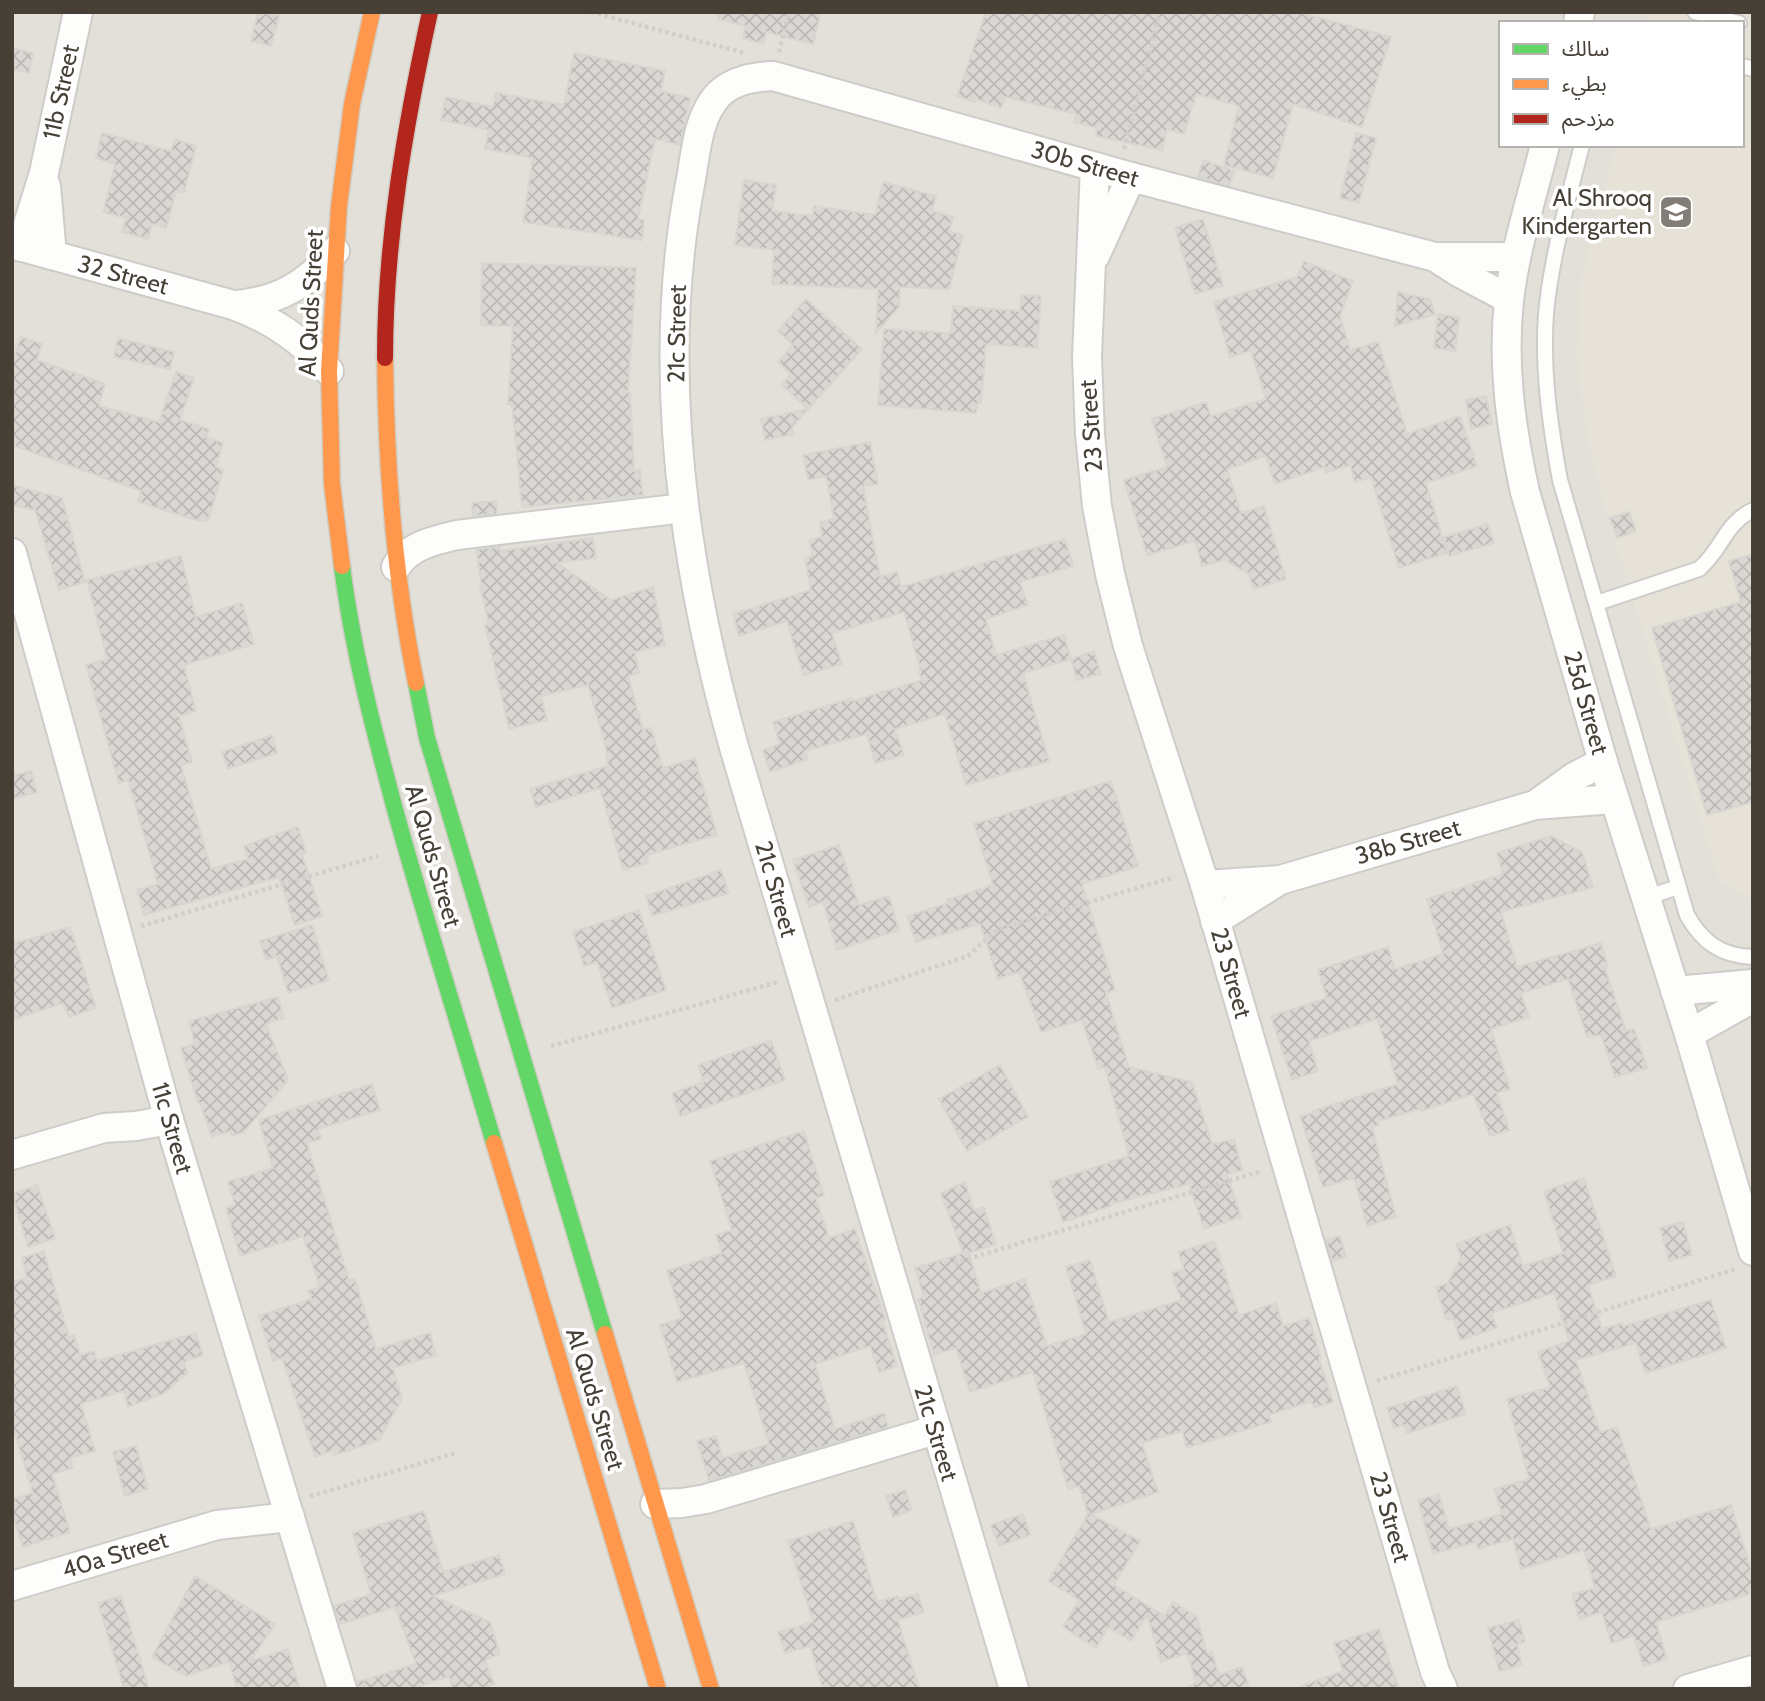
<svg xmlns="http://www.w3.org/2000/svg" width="1765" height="1701" viewBox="0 0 1765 1701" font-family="Cabin,'Noto Sans Arabic',sans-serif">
	<defs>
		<pattern id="building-cross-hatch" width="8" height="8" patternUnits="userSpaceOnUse" patternTransform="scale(1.75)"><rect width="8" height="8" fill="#dad8d3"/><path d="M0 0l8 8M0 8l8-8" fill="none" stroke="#bcbab6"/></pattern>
	</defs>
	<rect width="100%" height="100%" fill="#f0efeb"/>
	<path fill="#e3e0d9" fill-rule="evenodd" d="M12,12H1753V1689H12ZM1501,23H1742V145H1501Z"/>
	<path fill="#e6e2d7" d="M1650,12H1753V900L1719,880L1606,510L1587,436L1577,357L1581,279L1616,145H1742V23H1647Z"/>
	<g fill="url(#building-cross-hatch)" stroke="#d8d6d1" stroke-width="2">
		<path d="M258,12L279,16L271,46L251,41Z"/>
		<path d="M719,12H821L813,44L766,32L763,44L743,38L746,26L718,19Z"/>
		<path d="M986,12H1298L1391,37L1362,127L1293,104L1273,178L1224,165L1239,106L1196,94L1184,134L1167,129L1162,150L1096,136L1097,128L1074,122L1076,114L1005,97L1001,108L976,99L975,102L957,96Z"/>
		<path d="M12,48L33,53L29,73L12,69Z"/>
		<path d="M574,53L665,71L661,91L690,98L680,145L655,139L638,219L644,220L642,240L523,222L533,158L485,149L489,130L441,120L446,97L493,107L496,93L564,105Z"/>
		<path d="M102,133L171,151L175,139L196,146L184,193L176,191L166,228L152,224L148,239L122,232L126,218L103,212L115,164L96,158Z"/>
		<path d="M1356,133L1376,138L1359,203L1340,198Z"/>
		<path d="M1203,160L1234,171L1229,186L1198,177Z"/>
		<path d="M744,180L776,185L772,211L813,216L814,206L875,215L883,182L936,196L932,211L953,217L949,231L963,235L949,289L900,287L899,307L876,333L878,289L772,284L774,250L735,245Z"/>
		<path d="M1203,219L1223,286L1195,294L1175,228Z"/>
		<path d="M1304,261L1353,281L1340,316L1350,350L1378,342L1407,434L1460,416L1477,466L1426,483L1447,553L1399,568L1371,477L1355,482L1350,465L1326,473L1325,467L1275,484L1266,456L1227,469L1241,513L1264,506L1286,579L1253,589L1249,574L1224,560L1202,566L1195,541L1147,555L1124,480L1167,467L1152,419L1206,402L1211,416L1266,399L1251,351L1230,357L1214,302L1297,277Z"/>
		<path d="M482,263L636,268L628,393H630L634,471L640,470L643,495L522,507L512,405L508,404L513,326L481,325Z"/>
		<path d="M1398,292L1430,299L1435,314L1395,326Z"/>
		<path d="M1021,295L1041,296L1037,348L986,344L981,403L978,402L976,413L878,405L884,329L951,333L953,306L1020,311Z"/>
		<path d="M806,299L862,349L808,409L782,385L791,374L778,362L793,345L778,331Z"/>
		<path d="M1438,314L1459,317L1455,351L1434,348Z"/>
		<path d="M21,337L42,344L37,360L105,384L99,406L159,422L176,372L194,378L180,420L209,429L206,437L223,443L216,467L223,470L208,521H200L138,502L141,491L12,445V363Z"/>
		<path d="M118,338L174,352L170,369L114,357Z"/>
		<path d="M1486,396L1492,424L1471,429L1466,400Z"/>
		<path d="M808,409L792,427L794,434L765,440L761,419Z"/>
		<path d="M870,442L878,484L863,486L880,577L897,572L901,587L1065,539L1073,566L1020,582L1028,605L986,619L996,655L1064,635L1071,659L1023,673L1049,761L966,785L945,714L895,729L904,755L875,763L867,734L805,751L808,759L770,772L763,750L780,744L773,722L852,698L853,701L922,680L919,672L921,671L904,612L832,633L842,664L803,675L787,621L739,636L733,614L811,590L805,558L813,556L809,540L822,537L820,522L834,519L826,476L808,480L803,455Z"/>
		<path d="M12,485L62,498L85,582L59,590L35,510L12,505Z"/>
		<path d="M496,501L497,514L473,516L472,503Z"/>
		<path d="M1629,512L1636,531L1617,538L1610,518Z"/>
		<path d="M1488,524L1494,543L1449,556L1444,537Z"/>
		<path d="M593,538L596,558L557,563L611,600L653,587L665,645L635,652L639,673L628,676L643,730L651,728L663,768L695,758L717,835L646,855L648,863L623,870L600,788L536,807L530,789L608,766L606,748L588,685L541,696L547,720L509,729L485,625L489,624L480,587H482L476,549L500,547V551Z"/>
		<path d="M1753,554V802L1707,815L1652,628L1741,602L1729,561Z"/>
		<path d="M181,556L196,617L242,603L254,644L184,665L196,711L179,716L192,762L181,765L211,869L248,859L244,846L298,827L306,853L302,854L322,916L295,925L279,877L144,915L137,890L158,884L128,780L119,783L86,665L107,659L87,580Z"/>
		<path d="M1094,651L1101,674L1077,680L1071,659Z"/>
		<path d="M272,735L277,753L228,769L222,752Z"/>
		<path d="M31,771L37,792L12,799V776Z"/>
		<path d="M1111,781L1138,866L1082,884L1115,990L1106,993L1129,1067L1192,1082L1212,1144L1234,1139L1242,1170L1227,1174L1241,1217L1204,1229L1189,1184L1110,1204L1111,1206L1063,1222L1050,1182L1129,1156L1105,1067L1098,1069L1082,1020L1041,1032L1019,972L998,979L980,924L916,942L907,916L948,903L947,900L993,885L974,824Z"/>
		<path d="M1551,836L1582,852L1593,887L1501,912L1517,967L1601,943L1608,967L1605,968L1626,1031L1634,1029L1647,1068L1615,1077L1601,1035L1587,1037L1568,979L1521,993L1529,1017L1491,1029L1510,1089L1497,1093L1509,1130L1490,1136L1473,1094L1421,1111L1420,1109L1378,1121L1379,1125L1372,1127L1396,1217L1367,1226L1354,1178L1323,1187L1300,1116L1313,1113L1312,1111L1398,1084L1377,1019L1309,1041L1318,1071L1292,1080L1271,1016L1327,998L1318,970L1388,947L1395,969L1443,954L1427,899L1503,874L1497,853Z"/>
		<path d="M839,845L859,905L889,896L899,930L837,950L823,902L809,907L793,860Z"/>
		<path d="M721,870L729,893L652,916L646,896Z"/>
		<path d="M639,910L666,990L612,1008L597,962L584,966L573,932Z"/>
		<path d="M312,925L329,980L288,993L277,956L266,960L260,941Z"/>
		<path d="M70,927L96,1008L69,1017L63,1003L12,1020V944Z"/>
		<path d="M278,997L284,1018L266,1024L288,1080L244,1132L232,1136L231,1131L212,1137L200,1103H198L181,1048L195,1044L189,1021Z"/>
		<path d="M771,1040L785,1080L680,1116L672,1093L704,1082L698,1065Z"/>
		<path d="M1000,1065L1028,1117L967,1151L939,1099Z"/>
		<path d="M372,1084L380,1110L318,1129L321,1139L307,1143L349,1280L355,1279L376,1349L430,1333L436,1355L393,1368L402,1399L379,1440L335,1455L333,1450L315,1457L282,1358L273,1361L259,1316L311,1299L308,1291L320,1287L303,1236L240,1256L226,1208L235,1205L228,1182L273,1168L259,1120Z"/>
		<path d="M804,1131L824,1196L816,1198L829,1238L855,1229L885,1319L882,1320L897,1366L879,1372L870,1346L815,1364L835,1429L884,1413L888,1427L709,1481L697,1441L716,1436L723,1458L769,1444L744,1363L677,1382L660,1325L682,1318L667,1271L722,1253L716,1235L732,1230L710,1161Z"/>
		<path d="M1584,1178L1616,1276L1588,1285L1602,1329L1623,1323L1624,1326L1711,1300L1726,1348L1645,1373L1636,1343L1576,1360L1600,1432L1617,1427L1651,1529L1731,1505L1753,1576V1593L1656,1622L1667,1659L1643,1666L1634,1636L1611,1643L1602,1612L1579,1619L1572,1594L1595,1588L1584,1550L1521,1569L1513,1539L1478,1549L1476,1542L1433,1554L1418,1500L1439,1494L1449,1529L1502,1514L1494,1489L1529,1479L1507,1399L1550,1387L1538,1352L1569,1341L1554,1293L1491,1313L1497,1328L1460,1340L1453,1318L1446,1320L1436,1287L1448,1283L1461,1257L1456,1244L1510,1225L1523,1266L1563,1253L1544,1191Z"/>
		<path d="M965,1182L974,1210L984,1207L996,1244L969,1253L981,1293L1025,1279L1047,1346L1086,1334L1066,1267L1090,1260L1109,1322L1181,1300L1172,1273L1184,1269L1178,1252L1214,1241L1239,1315L1276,1303L1283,1326L1309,1318L1321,1358L1319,1359L1333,1402L1314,1408L1311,1401L1269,1415L1271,1422L1187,1448L1182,1431L1142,1443L1158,1492L1091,1514L1140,1541L1114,1585L1165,1616L1173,1602L1197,1617L1207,1653L1212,1652L1219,1675L1242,1667L1250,1689H1189L1188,1686L1196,1683L1187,1653L1161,1662L1147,1615L1131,1641L1108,1627L1096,1648L1063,1627L1079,1600L1048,1581L1088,1514L1079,1486L1068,1489L1033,1372L970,1392L956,1348L934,1355L918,1299L924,1297L915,1268L963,1253L941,1193Z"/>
		<path d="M37,1185L55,1238L28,1247L12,1194Z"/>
		<path d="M1683,1222L1692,1255L1669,1261L1660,1228Z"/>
		<path d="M1340,1236L1346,1257L1332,1261L1326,1240Z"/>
		<path d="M44,1251L69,1337L74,1335L80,1355L94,1351L97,1361L196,1333L203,1355L184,1362L187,1373L165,1393L128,1407L124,1391L81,1404L95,1451L70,1458L73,1468L52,1474L70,1532L23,1547L12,1512V1499L33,1493L12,1424V1282L27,1278L22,1258Z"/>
		<path d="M1457,1386L1466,1414L1407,1433L1404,1425L1394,1428L1387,1408Z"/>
		<path d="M136,1446L148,1489L125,1496L113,1452Z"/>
		<path d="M905,1490L912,1510L893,1517L886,1496Z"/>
		<path d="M424,1511L443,1572L499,1555L505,1574L433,1596L490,1622L500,1654L485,1660L494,1684L481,1689H453L449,1676L412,1689H358L357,1682L416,1664L395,1607L340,1624L334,1606L371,1594L353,1533Z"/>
		<path d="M1023,1514L1030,1535L999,1546L991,1525Z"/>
		<path d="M853,1521L877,1602L898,1596L899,1599L918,1594L924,1612L898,1620L919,1689H823L810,1646L785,1653L778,1632L813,1622L788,1541Z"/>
		<path d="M195,1576L275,1624L250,1661L288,1649L299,1686L289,1689H237L229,1662L186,1676L152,1657Z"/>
		<path d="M121,1596L139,1656L149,1689H124L98,1603Z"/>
		<path d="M1519,1620L1525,1642L1517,1644L1522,1665L1499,1671L1488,1628Z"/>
		<path d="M1379,1629L1399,1689H1302L1301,1686L1343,1671L1334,1643Z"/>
	</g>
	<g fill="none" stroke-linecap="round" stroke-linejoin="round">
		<g stroke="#ceccc8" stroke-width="18">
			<g id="lane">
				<path d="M1695,12L1739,23"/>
				<path d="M1742,66L1753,69"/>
				<path d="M1582,145C1568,201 1551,257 1546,314C1542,370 1550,425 1560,480L1687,915C1702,942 1721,956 1753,957"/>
				<path d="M1597,603L1699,569C1722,550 1724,524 1753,510"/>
				<path d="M1645,898L1678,887"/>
			</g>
		</g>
		<g stroke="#ceccc8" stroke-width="32">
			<g id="street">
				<path d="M1578,23L1580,12"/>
				<path d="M1545,145C1532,197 1515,248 1509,301C1502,366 1511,428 1525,492L1603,762L1689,1034L1753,1251"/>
				<path d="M1095,167L1087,358L1090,434L1097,506L1110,574L1128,646L1205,885L1435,1672L1443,1689"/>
				<path d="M46,186L52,255"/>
				<path d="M12,244L233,305C273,320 301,339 329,371"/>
				<path d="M21,247L44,173L78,12"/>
				<path d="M1095,256L1131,177"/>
				<path d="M1435,257L1460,273L1509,299"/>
				<path d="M236,305C279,301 308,284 335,251"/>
				<path d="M12,553L169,1120L342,1689"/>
				<path d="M396,567C408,546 435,540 457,535L684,508"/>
				<path d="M1535,805L1574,777L1603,762"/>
				<path d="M1205,885L1280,880L1535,805L1614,799"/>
				<path d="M1215,921L1280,880"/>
				<path d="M1675,991L1753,984"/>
				<path d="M1689,1034L1753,998"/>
				<path d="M12,1155L104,1128L136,1126L169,1120"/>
				<path d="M655,1504L682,1503L706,1499L935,1430"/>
				<path d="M12,1586L217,1525L290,1517"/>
				<path d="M1014,1689L734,747C683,565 654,367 691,179C696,151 698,116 719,94C734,80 753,77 773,76L1131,177L1435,257H1516"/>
				<path d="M1688,1689L1753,1670"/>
			</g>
		</g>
		<g stroke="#cfccc2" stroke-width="19">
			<g id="fast">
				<path d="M342,566C352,647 373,727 394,806C425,919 461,1031 494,1143"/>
				<path d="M416,683L427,738L605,1334"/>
			</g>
		</g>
		<g stroke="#cfccc2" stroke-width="19">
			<g id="slow">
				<path d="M385,358C386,467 394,576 416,683"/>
				<path d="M342,566L332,484L329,371L339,206L352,104L372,12"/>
				<path d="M494,1143L658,1689"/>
				<path d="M605,1334L711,1689"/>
			</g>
		</g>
		<g stroke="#cfccc2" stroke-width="19">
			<path id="jam" d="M385,358C385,241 405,126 430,12"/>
		</g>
		<g stroke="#d1cecb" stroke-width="4.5" stroke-dasharray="3.5 3.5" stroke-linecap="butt">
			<path d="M591,12L745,53"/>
			<path d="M779,52L789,12"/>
			<path d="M1124,149L1160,12"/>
			<path d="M141,926L378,856"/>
			<path d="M835,1000L968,956L991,935L1004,927L1175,877"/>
			<path d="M551,1046L778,982"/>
			<path d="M954,1263L1262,1171"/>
			<path d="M1377,1381L1736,1269"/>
			<path d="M310,1496L456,1453"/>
		</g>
		<use href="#lane" stroke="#fdfdfc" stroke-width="14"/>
		<use href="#street" stroke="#fdfdfc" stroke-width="28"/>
		<use href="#fast" stroke="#63d668" stroke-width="16"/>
		<use href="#slow" stroke="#ff974d" stroke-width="16"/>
		<use href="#jam" stroke="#b3261e" stroke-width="16"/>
	</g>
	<defs>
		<g id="school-square" transform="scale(1.75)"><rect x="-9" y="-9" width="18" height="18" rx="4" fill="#827d76" stroke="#fff"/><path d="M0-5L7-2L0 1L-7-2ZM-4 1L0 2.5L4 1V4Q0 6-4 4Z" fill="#fff"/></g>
	</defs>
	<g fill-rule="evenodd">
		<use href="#school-square" x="1676" y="212"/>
	</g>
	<g text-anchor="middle" stroke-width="7" stroke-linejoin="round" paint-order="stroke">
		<g font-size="24" fill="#464037" stroke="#fff">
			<text transform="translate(61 92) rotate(-78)" y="8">11b Street</text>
			<text transform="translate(1085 164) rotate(16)" y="8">30b Street</text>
			<text transform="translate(123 275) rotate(15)" y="8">32 Street</text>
			<text transform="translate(311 303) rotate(-87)" y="8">Al Quds Street</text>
			<text transform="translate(677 334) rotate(-89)" y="8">21c Street</text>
			<text transform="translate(1091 426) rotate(-94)" y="8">23 Street</text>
			<text transform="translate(1586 703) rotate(74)" y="8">25d Street</text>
			<text transform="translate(1408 842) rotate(-16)" y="8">38b Street</text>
			<text transform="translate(433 856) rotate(74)" y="8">Al Quds Street</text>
			<text transform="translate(776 889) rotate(74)" y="8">21c Street</text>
			<text transform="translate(1231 973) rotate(74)" y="8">23 Street</text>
			<text transform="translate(172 1128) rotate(74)" y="8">11c Street</text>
			<text transform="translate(595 1399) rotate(73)" y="8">Al Quds Street</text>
			<text transform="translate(936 1433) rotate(73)" y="8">21c Street</text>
			<text transform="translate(1390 1517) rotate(74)" y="8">23 Street</text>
			<text transform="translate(115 1555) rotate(-17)" y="8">40a Street</text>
		</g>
		<g font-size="24" fill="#464037" stroke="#fff" text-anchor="end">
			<text x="1652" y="206">Al Shrooq<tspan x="1652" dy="28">Kindergarten</tspan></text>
		</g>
	</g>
	<rect width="1765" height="1701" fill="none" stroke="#464037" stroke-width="28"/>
	<rect x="1499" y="21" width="245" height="126" fill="#ffffff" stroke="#b5b3af" stroke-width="2"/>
	<rect x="1513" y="44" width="35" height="10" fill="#63d668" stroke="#b5b3af" stroke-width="2"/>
	<text x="1562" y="56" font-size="21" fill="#464037">سالك</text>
	<rect x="1513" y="79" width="35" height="10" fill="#ff974d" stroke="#b5b3af" stroke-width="2"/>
	<text x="1562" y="91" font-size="21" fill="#464037">بطيء</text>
	<rect x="1513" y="114" width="35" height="10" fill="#b3261e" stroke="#b5b3af" stroke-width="2"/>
	<text x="1562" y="126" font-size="21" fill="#464037">مزدحم</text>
</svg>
